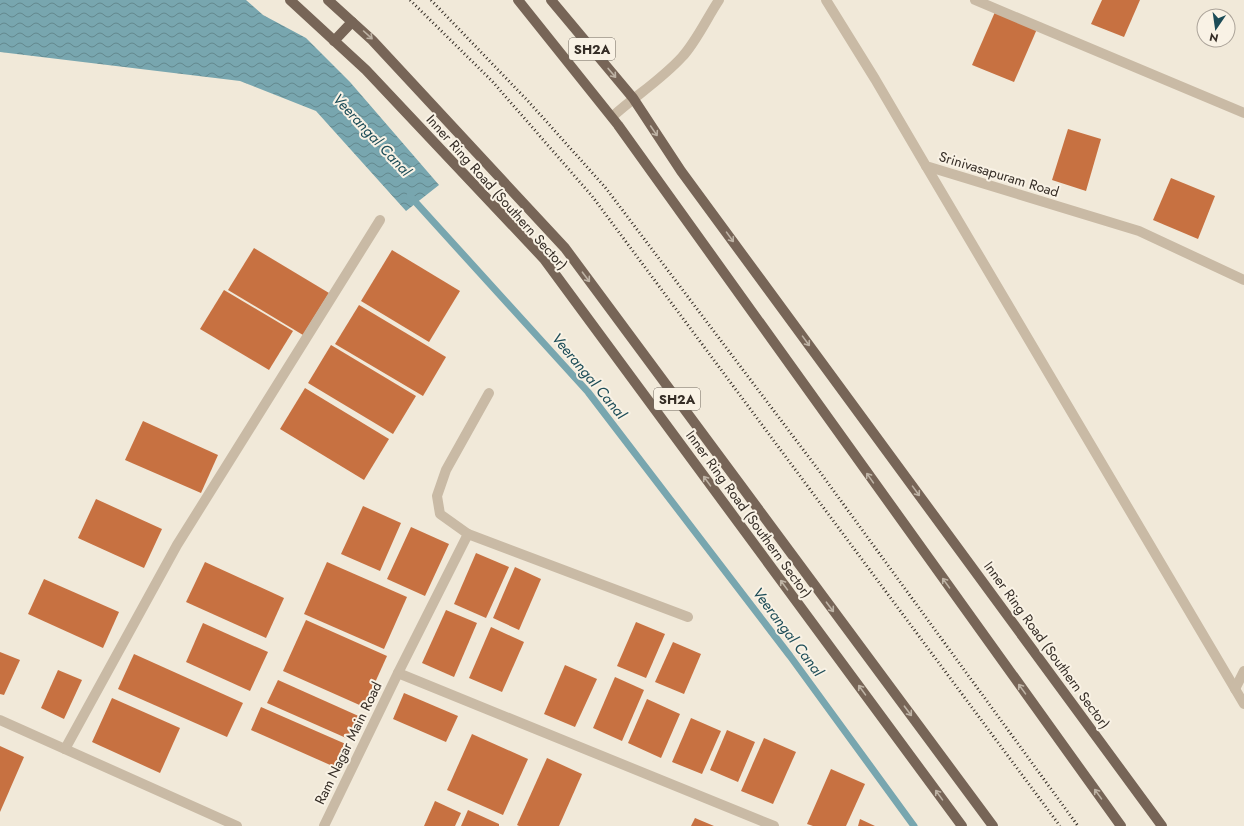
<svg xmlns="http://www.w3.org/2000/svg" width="1244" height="826" viewBox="0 0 1244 826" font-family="Jost,sans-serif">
	<defs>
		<pattern id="water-waves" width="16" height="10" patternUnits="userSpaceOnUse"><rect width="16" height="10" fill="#78a6af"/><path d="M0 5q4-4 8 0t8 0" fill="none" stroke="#63888e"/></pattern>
	</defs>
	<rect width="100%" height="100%" fill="#f1e9d9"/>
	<path fill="url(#water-waves)" d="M0,0H246L263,15L306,38L350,82L439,185L406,211L316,111L240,81L0,52Z"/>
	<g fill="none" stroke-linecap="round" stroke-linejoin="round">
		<path stroke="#78a6af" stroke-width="7" d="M410,196L588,392L790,656L914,826"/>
	</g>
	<g fill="#c77141">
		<path d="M1102,0H1140L1124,37L1091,24Z"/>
		<path d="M995,12L1037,29L1014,82L972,65Z"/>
		<path d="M1068,129L1101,139L1086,191L1052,180Z"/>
		<path d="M1171,178L1215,196L1198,239L1153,220Z"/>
		<path d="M254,248L329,293L303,335L228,290Z"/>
		<path d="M392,250L460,291L429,342L361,301Z"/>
		<path d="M224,290L293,331L269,370L200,329Z"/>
		<path d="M359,305L446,357L423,396L335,344Z"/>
		<path d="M331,345L416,396L393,434L308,383Z"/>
		<path d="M305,388L389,439L364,480L280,429Z"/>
		<path d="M143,421L218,455L201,493L125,460Z"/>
		<path d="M96,499L162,529L144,568L78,538Z"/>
		<path d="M363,506L401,523L380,571L341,554Z"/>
		<path d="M411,527L449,544L425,596L387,579Z"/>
		<path d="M476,553L509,567L486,618L454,604Z"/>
		<path d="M205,562L284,598L266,638L186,602Z"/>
		<path d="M327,562L407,597L384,649L304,614Z"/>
		<path d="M515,567L541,579L519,630L493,618Z"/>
		<path d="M44,579L119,612L103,648L28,614Z"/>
		<path d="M446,610L477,623L454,677L422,663Z"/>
		<path d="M306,620L387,656L364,707L283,671Z"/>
		<path d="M636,622L665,634L646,678L617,666Z"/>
		<path d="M203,623L268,652L250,691L186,662Z"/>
		<path d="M491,627L524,642L502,692L469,678Z"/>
		<path d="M673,642L701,654L684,694L655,682Z"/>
		<path d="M0,652L20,660L4,695L0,694Z"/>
		<path d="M134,654L243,703L227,737L118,689Z"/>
		<path d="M565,665L597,679L575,727L544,714Z"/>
		<path d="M58,670L82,680L64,719L41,708Z"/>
		<path d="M615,677L644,690L622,741L593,728Z"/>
		<path d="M278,680L363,718L353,741L267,703Z"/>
		<path d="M404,693L458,716L446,742L393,719Z"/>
		<path d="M112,698L180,728L160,773L92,742Z"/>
		<path d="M647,699L680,714L661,758L628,743Z"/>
		<path d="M261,707L348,745L337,768L251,730Z"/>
		<path d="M691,718L721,731L702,774L672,762Z"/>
		<path d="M727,730L755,742L738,782L710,770Z"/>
		<path d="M472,734L528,759L503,815L447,790Z"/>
		<path d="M764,738L796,752L773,804L741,791Z"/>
		<path d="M0,746L24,757L0,812Z"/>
		<path d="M547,758L582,774L559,826H519L517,825Z"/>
		<path d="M831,769L865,784L846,826H813L807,824Z"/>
		<path d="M435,801L461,813L455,826H424Z"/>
		<path d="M468,810L499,824V826H461Z"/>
		<path d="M695,818L714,826H691Z"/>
		<path d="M860,819L875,826H858Z"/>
	</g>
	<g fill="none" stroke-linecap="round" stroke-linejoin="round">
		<g stroke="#c9baa5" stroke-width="10">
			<path d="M826,0L875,79L926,166L1139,231L1244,280"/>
			<path d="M975,0L1244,113"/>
			<path d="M612,117C635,96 661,80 682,57C696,42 707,18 719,0"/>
			<path d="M926,166L1244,704"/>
			<path d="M468,534L440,514L437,496L446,470L489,393"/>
			<path d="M398,673L774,826"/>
			<path d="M1235,689L1244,671"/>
			<path d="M0,720L237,826"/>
			<path d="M65,749L177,545L380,220"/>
			<path d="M324,826L398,673L468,534L688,617"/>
		</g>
		<g stroke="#776557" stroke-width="10">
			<path d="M290,0L366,70L544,259L962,826"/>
			<path d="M328,0L372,40L565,248L993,826"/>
			<path d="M518,0L618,125L1121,826"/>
			<path d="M551,0L633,98L681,171L1162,826"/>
			<path d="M334,41L352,22"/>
		</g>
		<g stroke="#352d26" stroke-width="3" stroke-dasharray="1 3" stroke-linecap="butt">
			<path d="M410,0L492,81L592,196L1060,826"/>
			<path d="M431,0L528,101L605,187L817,468L1078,826"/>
		</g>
	</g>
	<defs><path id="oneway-shaft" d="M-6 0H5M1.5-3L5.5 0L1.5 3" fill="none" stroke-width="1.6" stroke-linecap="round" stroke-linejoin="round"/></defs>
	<g stroke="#beb3a5">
		<use href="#oneway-shaft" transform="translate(368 35) rotate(42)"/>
		<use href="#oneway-shaft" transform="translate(612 73) rotate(50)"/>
		<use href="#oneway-shaft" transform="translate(654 131) rotate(56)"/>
		<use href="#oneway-shaft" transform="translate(730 237) rotate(54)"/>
		<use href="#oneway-shaft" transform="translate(586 277) rotate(53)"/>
		<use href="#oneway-shaft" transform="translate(806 341) rotate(54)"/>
		<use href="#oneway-shaft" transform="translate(870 478) rotate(-125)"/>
		<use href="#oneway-shaft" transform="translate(707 481) rotate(-126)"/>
		<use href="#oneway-shaft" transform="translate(916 491) rotate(54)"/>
		<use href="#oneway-shaft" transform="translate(946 583) rotate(-126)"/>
		<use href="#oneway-shaft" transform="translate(784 585) rotate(-126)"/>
		<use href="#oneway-shaft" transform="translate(830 607) rotate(53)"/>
		<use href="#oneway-shaft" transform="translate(1022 689) rotate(-126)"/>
		<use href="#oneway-shaft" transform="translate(862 690) rotate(-126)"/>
		<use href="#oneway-shaft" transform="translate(908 711) rotate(53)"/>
		<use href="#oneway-shaft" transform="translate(1098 794) rotate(-126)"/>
		<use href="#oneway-shaft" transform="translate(939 795) rotate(-126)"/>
	</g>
	<g text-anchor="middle" stroke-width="4" stroke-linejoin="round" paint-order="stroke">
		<g fill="#f9f2e5" stroke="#70685f" stroke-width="1">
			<rect x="569" y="38" width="46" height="22" rx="3"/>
			<rect x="654" y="388" width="46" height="22" rx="3"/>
		</g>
		<g font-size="13" font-weight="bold" fill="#352d26">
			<text x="592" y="54">SH2A</text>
			<text x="677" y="404">SH2A</text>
		</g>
		<g font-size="14" fill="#352d26" stroke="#f9f2e5">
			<text transform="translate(999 174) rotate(17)" y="5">Srinivasapuram Road</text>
			<text transform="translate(497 192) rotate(48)" y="5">Inner Ring Road (Southern Sector)</text>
			<text transform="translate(749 514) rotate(54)" y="5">Inner Ring Road (Southern Sector)</text>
			<text transform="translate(1047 645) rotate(54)" y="5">Inner Ring Road (Southern Sector)</text>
			<text transform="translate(348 743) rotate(-64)" y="5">Ram Nagar Main Road</text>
		</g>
		<g font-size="15" font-style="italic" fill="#1c4c57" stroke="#f9f2e5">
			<text transform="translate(372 135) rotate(47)" y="5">Veerangal Canal</text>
			<text transform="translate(589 376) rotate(50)" y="5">Veerangal Canal</text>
			<text transform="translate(788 632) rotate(53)" y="5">Veerangal Canal</text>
		</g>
	</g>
	<g transform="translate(1216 28) rotate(193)"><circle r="19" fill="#f9f2e5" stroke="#aba399"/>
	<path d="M0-3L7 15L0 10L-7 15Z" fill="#1c4c57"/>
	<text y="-6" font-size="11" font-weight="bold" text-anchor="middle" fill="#352d26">N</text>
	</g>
</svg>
